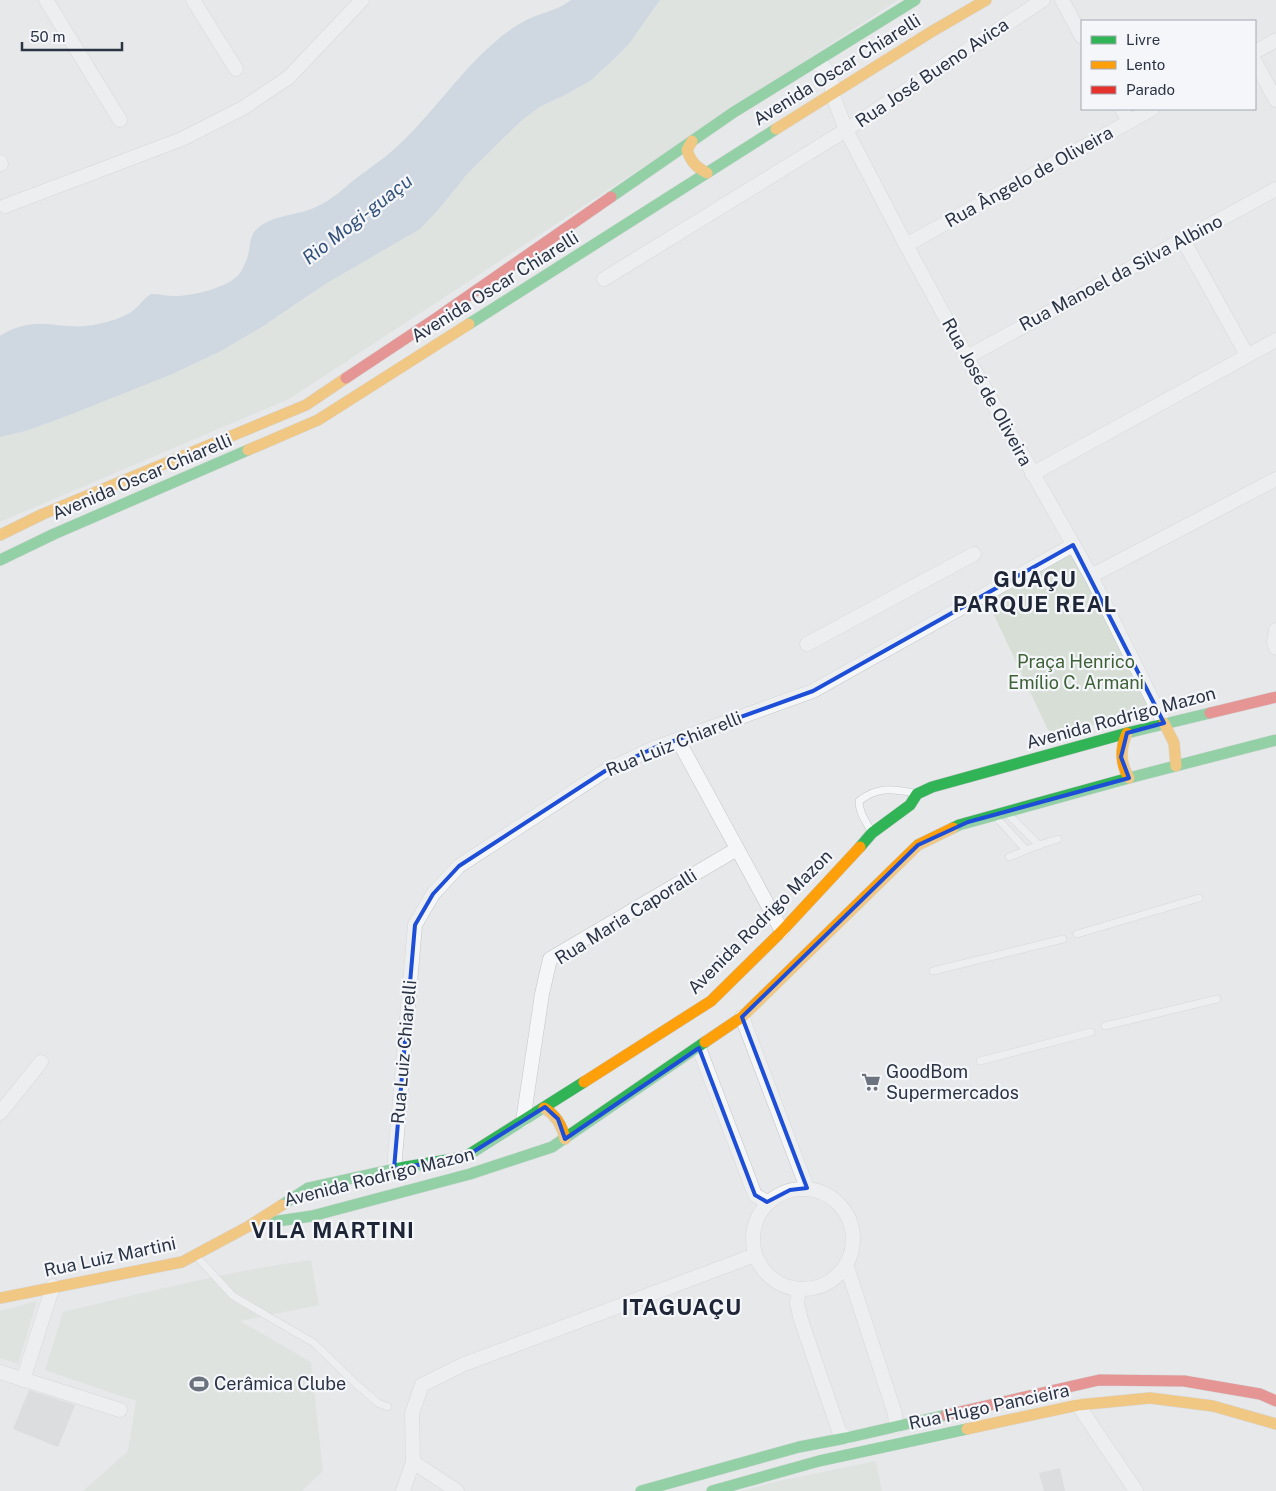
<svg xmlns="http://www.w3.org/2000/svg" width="1276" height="1491" viewBox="0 0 1276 1491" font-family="'Public Sans',sans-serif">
	<rect width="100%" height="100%" fill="#e6e8ea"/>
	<g fill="#d6ded6">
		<path d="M660,0H898L289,399L0,522V437L26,431L67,416L170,375L219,352L262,327L300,302L327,283L355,266L439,209L468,173L521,121L541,106L563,96L590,81L612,61L629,44Z"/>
		<path d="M1070,550L1152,712L1050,734L986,598Z"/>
		<path d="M311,1260L319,1305L240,1321L311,1362L323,1471L302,1491H83L128,1451L136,1401L45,1370L63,1312C145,1293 227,1271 311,1260Z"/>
		<path d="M37,1301L18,1364L0,1358V1311Z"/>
		<path d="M876,1461L882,1491H741L779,1481Z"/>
	</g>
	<path fill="#b4c4d5" d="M571,0H660L629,44L612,61L590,81L563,96L541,106L521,121L468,173L439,209L420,229L327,283L262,327L219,352L170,375L67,416L26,431L0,437V336C37,312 61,333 98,324C109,322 125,317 134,310C140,305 144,298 151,294C159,294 166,296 174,296C192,296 229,288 240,273C243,269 245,263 247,259C251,248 248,236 258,228C274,214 299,216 318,206C333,199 345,187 358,177C367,170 376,164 385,157C427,123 455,76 495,42C506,32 519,23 533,17C546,12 560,9 571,0Z"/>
	<g fill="#ced0d3">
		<path d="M29,1390L75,1405L58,1447L13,1429Z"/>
		<path d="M1060,1468L1065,1491H1044L1039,1473Z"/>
	</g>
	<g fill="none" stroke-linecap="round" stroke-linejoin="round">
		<g stroke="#c4c6c8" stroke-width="8">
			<g id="lane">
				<path d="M1008,814L1039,845"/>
				<path d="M996,817L1026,850"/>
				<path d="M871,831C866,821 859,813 859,801C878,786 892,789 914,793"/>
				<path d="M1009,857L1039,845L1058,839"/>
				<path d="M1077,934L1199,898"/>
				<path d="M933,971L1063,939"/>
				<path d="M1105,1026L1217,999"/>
				<path d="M980,1061L1091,1032"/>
				<path d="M197,1257L233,1296L314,1343L355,1383L378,1403L388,1407"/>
			</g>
		</g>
		<g stroke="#c4c6c8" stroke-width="15">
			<g id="street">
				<path d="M46,0L120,120"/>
				<path d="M193,0L236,69"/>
				<path d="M1062,0L1082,37"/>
				<path d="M1255,52L1276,40"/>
				<path d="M1255,62L1276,100"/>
				<path d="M815,63L823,66L829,74L832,83V93L846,130L906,245L967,357L1091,576L1164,723"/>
				<path d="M1122,109L1129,121"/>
				<path d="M0,162L1,164"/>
				<path d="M5,206L182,139L243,108L289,77L362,0"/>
				<path d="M1183,240L1247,355"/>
				<path d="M906,245L1152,109"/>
				<path d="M604,279L846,130L1043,0"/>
				<path d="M967,357L1276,189"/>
				<path d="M1032,474L1276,340"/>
				<path d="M1091,576L1276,479"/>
				<path d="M1276,630L1274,642L1276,648"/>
				<path d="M807,644L974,554"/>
				<path d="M678,740L782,931"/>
				<path d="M742,1017L807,1188"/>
				<path d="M699,1048L755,1195L767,1202"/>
				<path d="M0,1113L41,1062"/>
				<path d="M523,1121L542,994L550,959L737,849"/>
				<path d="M394,1169L415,925L433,894L459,866L605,771L654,748L813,691L1073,545"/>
				<circle cx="803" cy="1239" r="50"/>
				<path d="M846,1264L895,1414L896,1426"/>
				<path d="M799,1289L797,1303L801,1320L839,1431L846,1438"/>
				<path d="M0,1372L120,1410"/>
				<path d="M23,1380L53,1286"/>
				<path d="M1078,1405L1136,1491"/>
				<path d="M413,1462L457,1491"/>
				<path d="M403,1491L413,1462L412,1413L422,1385L462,1365L755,1255"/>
			</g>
		</g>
		<g stroke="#c4c6c8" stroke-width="12">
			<g id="fast">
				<path d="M611,197L734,112L915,0"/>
				<path d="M469,324L776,129"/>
				<path d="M0,560L54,534L248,450"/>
				<path d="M953,828L959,825L1129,778L1276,740"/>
				<path d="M860,847L872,833L910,805L917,794L932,787L1127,733L1210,713"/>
				<path d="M282,1205L308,1188L394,1169L465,1157L584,1082"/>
				<path d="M258,1224L312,1216L470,1174L552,1147L705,1042"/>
				<path d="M641,1491L799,1447L846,1438L946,1415"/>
				<path d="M712,1491L819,1461L967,1429"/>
			</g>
		</g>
		<g stroke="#c4c6c8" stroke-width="12">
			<g id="slow">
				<path d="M776,129L931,32L986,0"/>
				<path d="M692,141L687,150C691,162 696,167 707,173"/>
				<path d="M248,450L318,420L469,324"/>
				<path d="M0,535L43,514L306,405L346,378"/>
				<path d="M1164,723L1174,743L1176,766"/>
				<path d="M1127,733C1120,749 1120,763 1129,778"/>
				<path d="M705,1042L742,1017L918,845L953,828"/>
				<path d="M584,1082L711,1001L782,931L860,847"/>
				<path d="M544,1108C556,1115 562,1125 565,1139"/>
				<path d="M0,1298L182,1262L249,1226L282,1205"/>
				<path d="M967,1429L1078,1405L1150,1398L1213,1406L1276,1424"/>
			</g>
		</g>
		<g stroke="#c4c6c8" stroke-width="12">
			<g id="jam">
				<path d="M346,378L435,319L611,197"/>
				<path d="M1210,713L1276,697"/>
				<path d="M946,1415L1099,1380L1184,1381L1260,1394L1276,1401"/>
			</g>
		</g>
		<use href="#lane" stroke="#f5f6f7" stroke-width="7"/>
		<use href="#street" stroke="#f5f6f7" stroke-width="14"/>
		<use href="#fast" stroke="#30b455" stroke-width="11"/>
		<use href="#slow" stroke="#ff9f0a" stroke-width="11"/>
		<use href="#jam" stroke="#e5322d" stroke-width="11"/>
	</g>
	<path d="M0 0H1276V1491H0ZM1073,545L1164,723L1127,733L1121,757L1129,778L968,822L918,845L742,1017L807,1188L790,1190L767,1202L755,1195L699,1048L565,1139L558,1119L545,1107L465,1157L394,1169L415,925L433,894L459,866L605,771L654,748L813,691Z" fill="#e6e8ea" fill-opacity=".55" fill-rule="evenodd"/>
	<path fill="none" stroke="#1d4ed8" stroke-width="4" stroke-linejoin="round" d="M1073,545L1164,723L1127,733L1121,757L1129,778L968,822L918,845L742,1017L807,1188L790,1190L767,1202L755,1195L699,1048L565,1139L558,1119L545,1107L465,1157L394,1169L415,925L433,894L459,866L605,771L654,748L813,691Z"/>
	<defs>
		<g id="supermarket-bare" transform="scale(1.5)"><path d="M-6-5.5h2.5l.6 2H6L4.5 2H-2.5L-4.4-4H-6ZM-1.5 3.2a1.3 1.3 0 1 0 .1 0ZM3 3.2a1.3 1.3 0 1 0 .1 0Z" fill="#6c737f" stroke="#f4f6f9" stroke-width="2.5" paint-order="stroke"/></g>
		<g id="stadium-bare" transform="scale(1.5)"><path d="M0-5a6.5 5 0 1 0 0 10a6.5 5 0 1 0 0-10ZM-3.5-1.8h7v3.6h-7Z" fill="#6c737f" stroke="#f4f6f9" stroke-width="2.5" paint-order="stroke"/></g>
	</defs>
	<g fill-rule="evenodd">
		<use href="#supermarket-bare" x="871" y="1082"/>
		<use href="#stadium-bare" x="199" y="1384"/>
	</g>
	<g text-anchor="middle" stroke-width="4.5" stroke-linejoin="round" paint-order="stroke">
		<g font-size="18" fill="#2b3445" stroke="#f4f6f9">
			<text transform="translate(837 70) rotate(-32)" y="6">Avenida Oscar Chiarelli</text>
			<text transform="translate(932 73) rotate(-34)" y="6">Rua José Bueno Avica</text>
			<text transform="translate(1029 177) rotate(-29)" y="6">Rua Ângelo de Oliveira</text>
			<text transform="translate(1121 273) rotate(-28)" y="6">Rua Manoel da Silva Albino</text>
			<text transform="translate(495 287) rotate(-32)" y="6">Avenida Oscar Chiarelli</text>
			<text transform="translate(987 392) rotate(61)" y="6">Rua José de Oliveira</text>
			<text transform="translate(142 477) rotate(-23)" y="6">Avenida Oscar Chiarelli</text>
			<text transform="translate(1121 718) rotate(-15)" y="6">Avenida Rodrigo Mazon</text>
			<text transform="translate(674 744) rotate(-22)" y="6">Rua Luiz Chiarelli</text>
			<text transform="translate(626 917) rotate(-32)" y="6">Rua Maria Caporalli</text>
			<text transform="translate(760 922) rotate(-45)" y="6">Avenida Rodrigo Mazon</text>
			<text transform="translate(404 1052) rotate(-85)" y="6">Rua Luiz Chiarelli</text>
			<text transform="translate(379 1177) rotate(-14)" y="6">Avenida Rodrigo Mazon</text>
			<text transform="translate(110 1257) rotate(-12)" y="6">Rua Luiz Martini</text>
			<text transform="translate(989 1407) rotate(-12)" y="6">Rua Hugo Pancieira</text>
		</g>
		<g font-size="18" fill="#3f6138" stroke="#f4f6f9">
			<text x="1076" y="668">Praça Henrico<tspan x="1076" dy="21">Emílio C. Armani</tspan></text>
		</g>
		<g font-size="18" fill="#2b3445" stroke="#f4f6f9" text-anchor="start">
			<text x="886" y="1078">GoodBom<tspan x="886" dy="21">Supermercados</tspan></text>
			<text x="214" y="1390">Cerâmica Clube</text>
		</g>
		<g font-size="19" font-style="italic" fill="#34527a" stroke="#f4f6f9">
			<text transform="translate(357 219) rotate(-38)" y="7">Rio Mogi-guaçu</text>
		</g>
		<g font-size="22" font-weight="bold" letter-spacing="1" fill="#1d2536" stroke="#f4f6f9">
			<text x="1035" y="587">GUAÇU<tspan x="1035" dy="25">PARQUE REAL</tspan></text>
			<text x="333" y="1238">VILA MARTINI</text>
			<text x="682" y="1315">ITAGUAÇU</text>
		</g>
	</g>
	<rect x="1081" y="20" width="175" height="90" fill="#f4f6f9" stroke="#a4a8b1"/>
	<rect x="1091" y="36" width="25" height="8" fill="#30b455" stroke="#a4a8b1"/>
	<text x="1126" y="45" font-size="15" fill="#2b3445">Livre</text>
	<rect x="1091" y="61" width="25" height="8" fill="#ff9f0a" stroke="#a4a8b1"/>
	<text x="1126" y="70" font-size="15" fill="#2b3445">Lento</text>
	<rect x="1091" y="86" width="25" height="8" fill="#e5322d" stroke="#a4a8b1"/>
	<text x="1126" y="95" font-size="15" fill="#2b3445">Parado</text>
	<path d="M22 42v8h100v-8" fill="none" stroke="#2b3445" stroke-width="2.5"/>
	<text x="30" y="42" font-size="15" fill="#2b3445" stroke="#f4f6f9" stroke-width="4" paint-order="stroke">50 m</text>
</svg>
